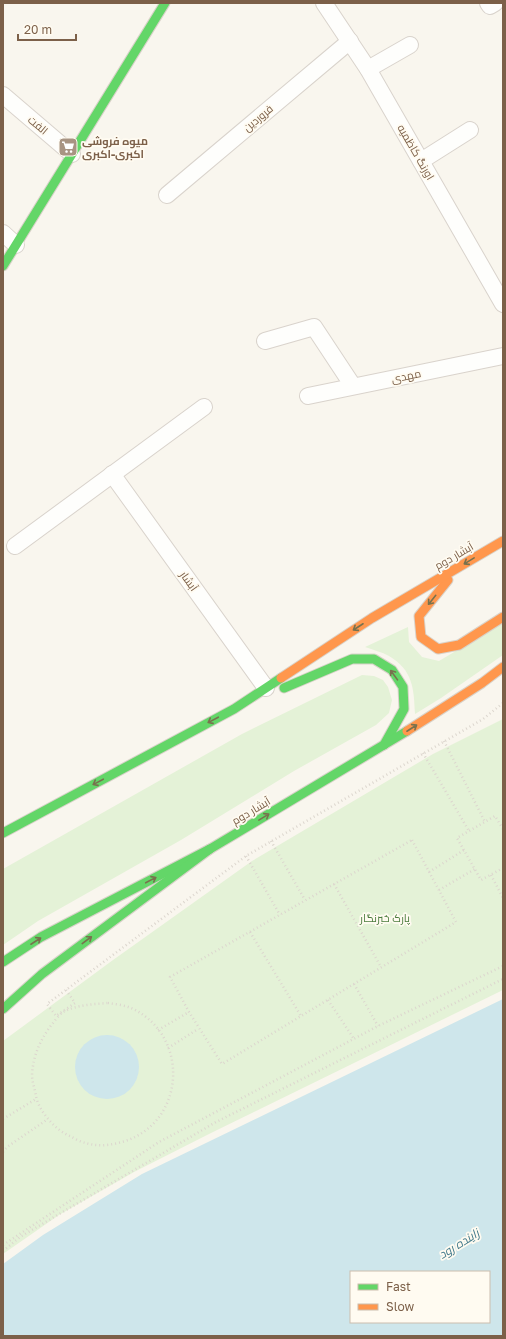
<svg xmlns="http://www.w3.org/2000/svg" width="506" height="1339" viewBox="0 0 506 1339" font-family="'Golos Text',Cairo,sans-serif">
	<rect width="100%" height="100%" fill="#f9f6ee"/>
	<g fill="#e4f2d7">
		<path d="M503,623V655L441,698L415,714C414,689 413,670 389,656C382,652 373,650 365,647L408,627L409,642L422,657L439,661Z"/>
		<path d="M362,675L374,676L383,680L388,687L392,700L389,713L376,725L294,771L181,840L38,921L3,945V869L242,734Z"/>
		<path d="M503,719V990L211,1133L134,1172L59,1215L3,1254V1041L113,960L252,861L433,754Z"/>
	</g>
	<g fill="#cee6eb" fill-rule="evenodd">
		<path d="M503,999V1336H3V1264L43,1235L142,1174ZM351,1272H489V1322H351Z"/>
		<circle cx="107" cy="1067" r="32"/>
	</g>
	<g fill="none" stroke-linecap="round" stroke-linejoin="round">
		<g stroke="#d9d3cc" stroke-width="18">
			<g id="street">
				<path d="M324,3L368,69L503,304"/>
				<path d="M488,3L490,6L495,3"/>
				<path d="M368,69L410,45"/>
				<path d="M3,95L72,154"/>
				<path d="M421,161L470,130"/>
				<path d="M167,195L350,41"/>
				<path d="M3,233L16,245"/>
				<path d="M265,341L314,327L353,386"/>
				<path d="M308,396L503,356"/>
				<path d="M112,474L266,688"/>
				<path d="M15,546L204,407"/>
			</g>
		</g>
		<g stroke="#d9d2c9" stroke-width="11">
			<g id="fast">
				<path d="M3,266L165,3"/>
				<path d="M284,688L352,659H374L392,670L403,687L404,709L384,745"/>
				<path d="M3,833L234,709L281,678"/>
				<path d="M3,962L41,937L210,849L407,731"/>
				<path d="M3,1009L42,974L210,849"/>
			</g>
		</g>
		<g stroke="#d9d2c9" stroke-width="11">
			<g id="slow">
				<path d="M448,580L419,616L421,637L438,649L459,645L503,617"/>
				<path d="M281,678L372,618L503,541"/>
				<path d="M407,731L482,683L503,667"/>
			</g>
		</g>
		<g stroke="#dcd6ce" stroke-width="2.5" stroke-dasharray="1 3" stroke-linecap="butt">
			<path d="M444,741L485,822"/>
			<path d="M423,753L469,831"/>
			<path d="M503,829L495,816L457,838L481,880L503,868"/>
			<path d="M412,840L456,922L222,1064L189,1012L170,977Z"/>
			<path d="M271,841L305,900"/>
			<path d="M246,856L280,915"/>
			<path d="M429,872L464,850"/>
			<path d="M491,875L503,898"/>
			<path d="M334,884L381,967"/>
			<path d="M439,890L475,869"/>
			<path d="M250,932L301,1016"/>
			<path d="M354,984L378,1026"/>
			<path d="M66,990L75,1003L56,1016L47,1004L246,856L483,719L503,703"/>
			<path d="M328,1000L354,1039"/>
			<path d="M108,1003C115,1004 124,1005 131,1008C191,1035 186,1124 122,1142C111,1145 98,1147 86,1143C81,1142 75,1139 70,1136C56,1131 38,1110 36,1096C35,1089 32,1082 32,1075C33,1055 41,1038 53,1023C56,1019 60,1014 63,1012C76,1005 94,1004 108,1003Z"/>
			<path d="M158,1030L189,1012"/>
			<path d="M168,1048L198,1029"/>
			<path d="M3,1119L36,1099"/>
			<path d="M3,1152L7,1147L48,1119"/>
			<path d="M3,1245L159,1142L378,1026L503,966"/>
			<path d="M3,1251L20,1237L216,1122L503,979"/>
		</g>
		<use href="#street" stroke="#fefefc" stroke-width="16"/>
		<use href="#fast" stroke="#63d668" stroke-width="9"/>
		<use href="#slow" stroke="#ff974d" stroke-width="9"/>
	</g>
	<defs><path id="oneway-shaft" d="M-6 0H5M1.5-3L5.5 0L1.5 3" fill="none" stroke-width="1.6" stroke-linecap="round" stroke-linejoin="round"/></defs>
	<g stroke="#78724e">
		<use href="#oneway-shaft" transform="translate(469 561) rotate(149)"/>
		<use href="#oneway-shaft" transform="translate(432 600) rotate(129)"/>
		<use href="#oneway-shaft" transform="translate(358 627) rotate(147)"/>
		<use href="#oneway-shaft" transform="translate(394 675) rotate(-126)"/>
		<use href="#oneway-shaft" transform="translate(213 720) rotate(152)"/>
		<use href="#oneway-shaft" transform="translate(412 728) rotate(-33)"/>
		<use href="#oneway-shaft" transform="translate(98 782) rotate(152)"/>
		<use href="#oneway-shaft" transform="translate(264 817) rotate(-31)"/>
		<use href="#oneway-shaft" transform="translate(151 880) rotate(-28)"/>
		<use href="#oneway-shaft" transform="translate(87 940) rotate(-37)"/>
		<use href="#oneway-shaft" transform="translate(36 941) rotate(-33)"/>
	</g>
	<defs>
		<g id="supermarket-square" transform="scale(1)"><rect x="-9" y="-9" width="18" height="18" rx="4" fill="#a89483" stroke="#fffbf1"/><path d="M-6-5.5h2.5l.6 2H6L4.5 2H-2.5L-4.4-4H-6ZM-1.5 3.2a1.3 1.3 0 1 0 .1 0ZM3 3.2a1.3 1.3 0 1 0 .1 0Z" fill="#fff"/></g>
	</defs>
	<g fill-rule="evenodd">
		<use href="#supermarket-square" x="68" y="147"/>
	</g>
	<g text-anchor="middle" stroke-width="3.5" stroke-linejoin="round" paint-order="stroke">
		<g font-size="11" fill="#7c6049" stroke="#fffbf1">
			<text transform="translate(258 118) rotate(-40)" y="4">فروردین</text>
			<text transform="translate(38 125) rotate(40)" y="4">الفت</text>
			<text transform="translate(416 152) rotate(60)" y="4">اورنگ کاظمیه</text>
			<text transform="translate(406 376) rotate(-12)" y="4">مهدی</text>
			<text transform="translate(454 556) rotate(-30)" y="4">آبشار دوم</text>
			<text transform="translate(189 581) rotate(54)" y="4">آبشار</text>
			<text transform="translate(251 811) rotate(-31)" y="4">آبشار دوم</text>
		</g>
		<g font-size="11" font-weight="bold" fill="#7c6049" stroke="#fffbf1" text-anchor="start">
			<text x="82" y="145">میوه فروشی<tspan x="82" dy="13">اکبری-اکبری</tspan></text>
		</g>
		<g font-size="11" fill="#4b7c3d" stroke="#fffbf1">
			<text x="385" y="922">پارک خبرنگار</text>
		</g>
		<g font-size="12" font-style="italic" fill="#3e7789" stroke="#fffbf1">
			<text transform="translate(459 1244) rotate(-32)" y="4">زاینده رود</text>
		</g>
	</g>
	<rect width="506" height="1339" fill="none" stroke="#7c6049" stroke-width="8"/>
	<rect x="350" y="1271" width="140" height="52" fill="#fffbf1" stroke="#cbbdae"/>
	<rect x="358" y="1284" width="20" height="6" fill="#63d668" stroke="#cbbdae"/>
	<text x="386" y="1291" font-size="12" fill="#7c6049">Fast</text>
	<rect x="358" y="1304" width="20" height="6" fill="#ff974d" stroke="#cbbdae"/>
	<text x="386" y="1311" font-size="12" fill="#7c6049">Slow</text>
	<path d="M18 34v6h58v-6" fill="none" stroke="#7c6049" stroke-width="2"/>
	<text x="24" y="34" font-size="12" fill="#7c6049" stroke="#fffbf1" stroke-width="3" paint-order="stroke">20 m</text>
</svg>
